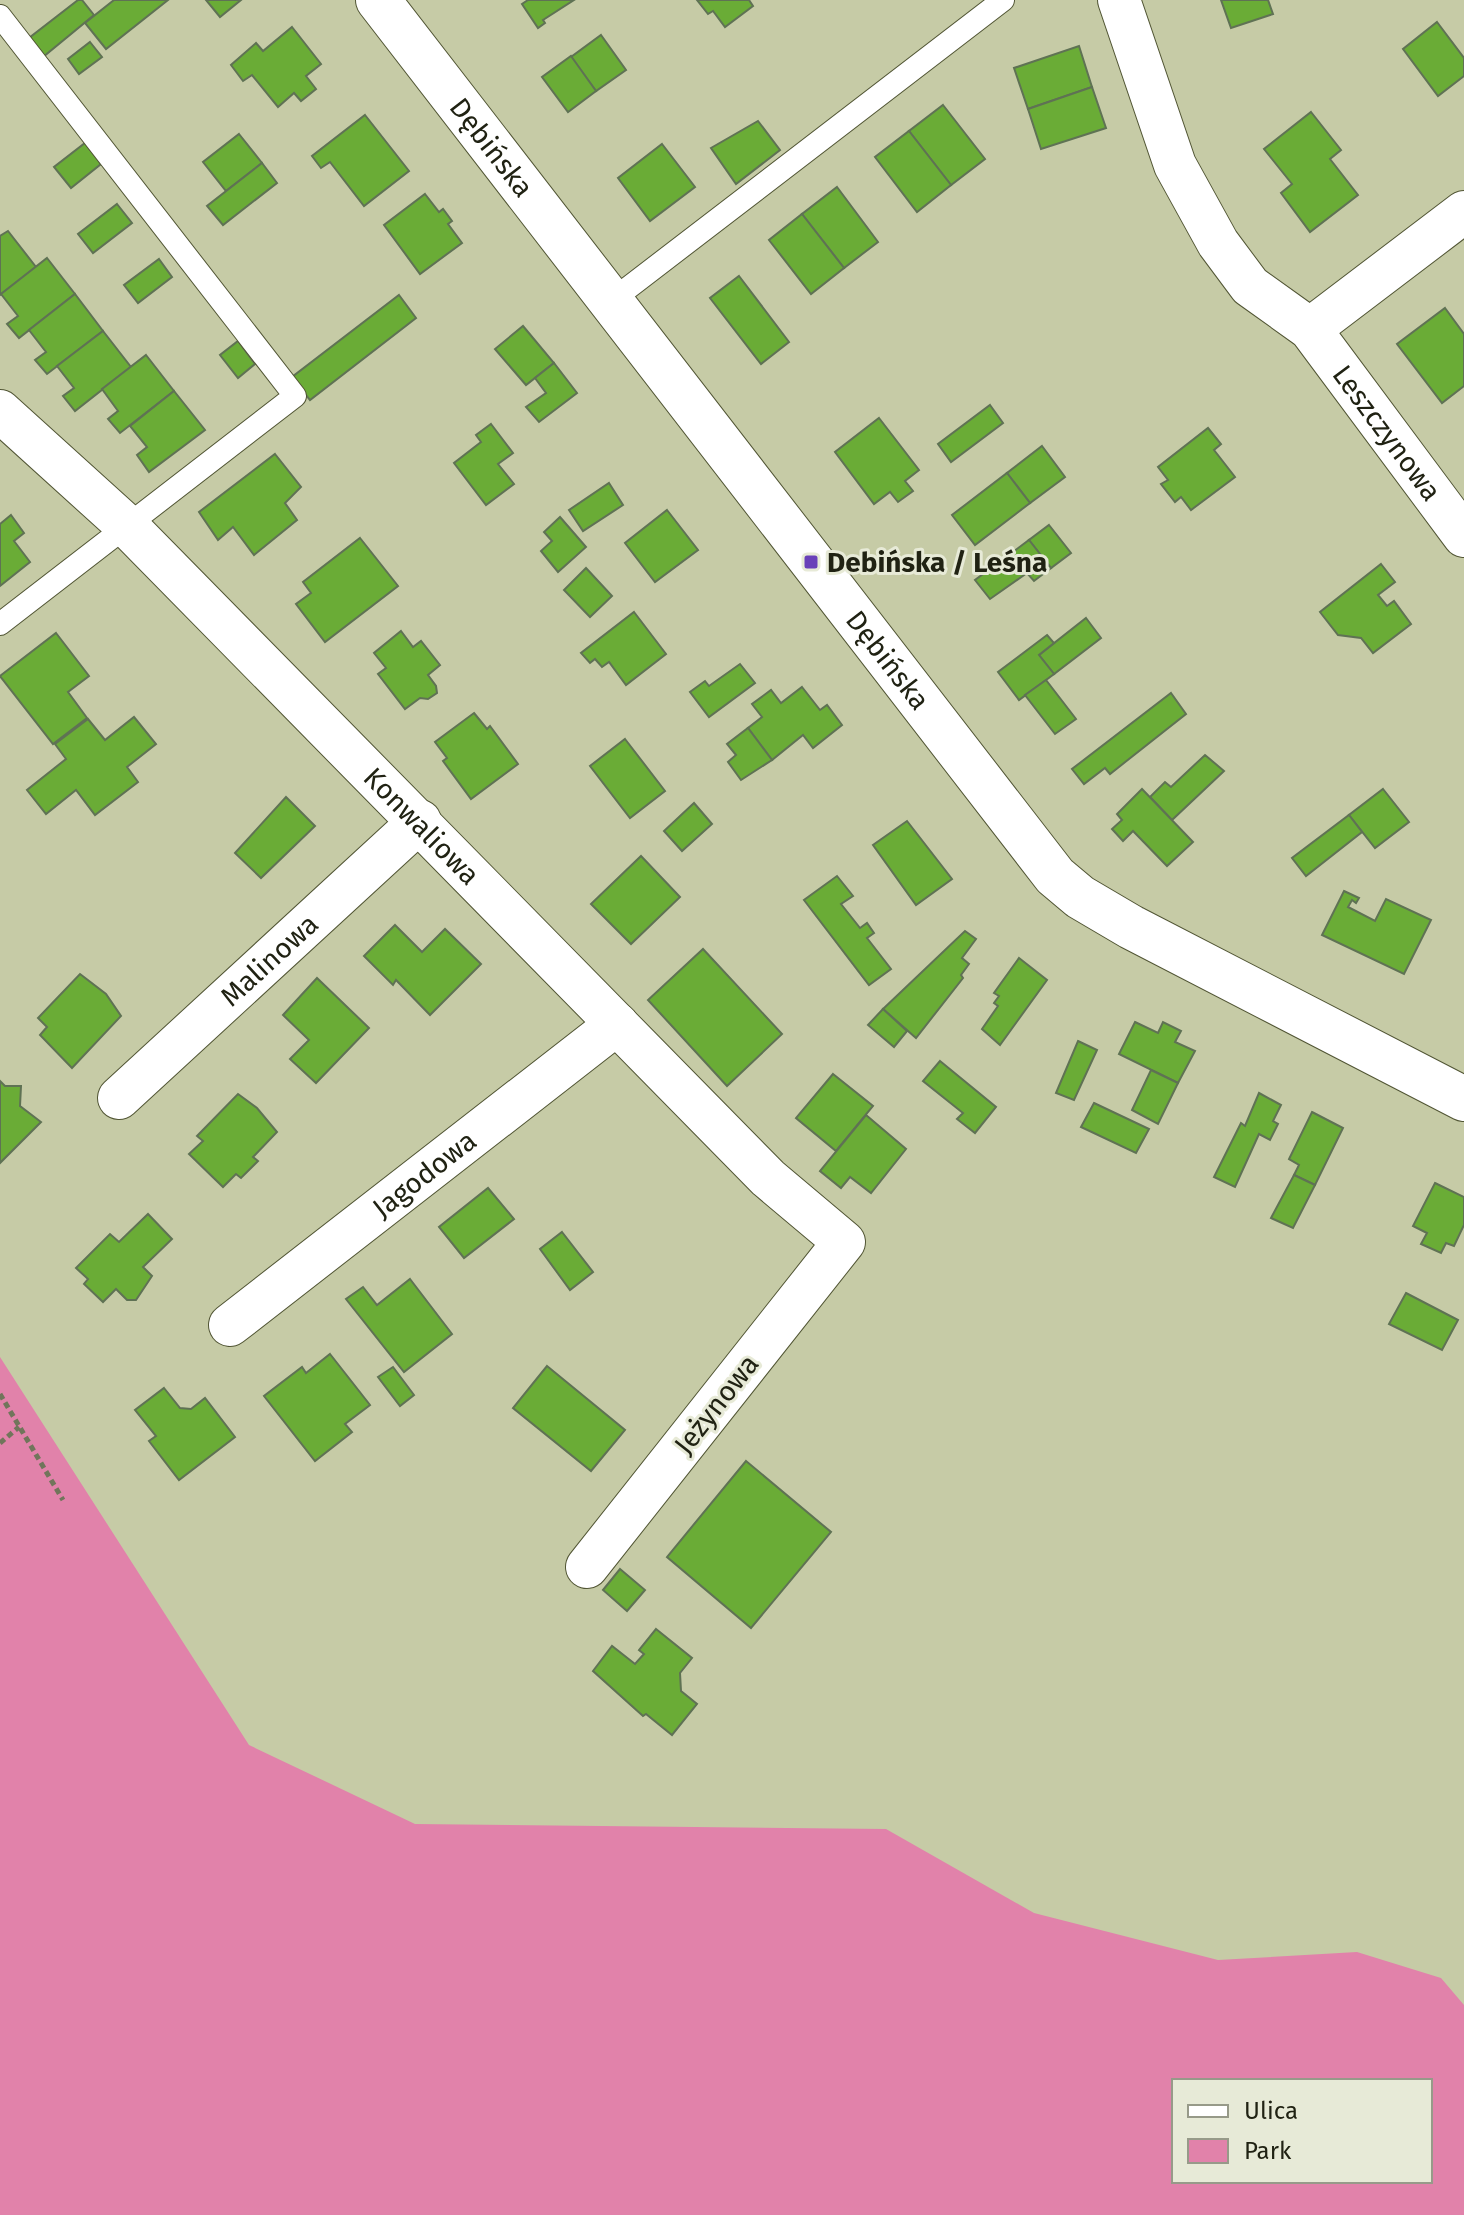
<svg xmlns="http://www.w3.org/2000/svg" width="1464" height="2215" viewBox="0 0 1464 2215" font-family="'Fira Sans',sans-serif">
	<rect width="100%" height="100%" fill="#c6cba6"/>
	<path fill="#e182aa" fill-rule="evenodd" d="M0,1357L249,1745L415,1824L886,1829L1034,1913L1218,1960L1357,1952L1441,1978L1464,2005V2215H0ZM1430,2081V2181H1174V2081Z"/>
	<g fill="#6aac36" stroke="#5f7254" stroke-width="2">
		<path d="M78,0H82L94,15L43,57L29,38Z"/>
		<path d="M114,0H168L106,49L85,23Z"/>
		<path d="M206,0H241L220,17Z"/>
		<path d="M528,0H574L543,20L545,23L538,28L522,4Z"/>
		<path d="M697,0H749L753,6L725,27L713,11L708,14Z"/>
		<path d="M1221,0H1268L1273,14L1231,28Z"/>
		<path d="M1437,22L1464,58V76L1438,96L1403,49Z"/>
		<path d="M292,27L321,64L306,76L316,89L301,101L294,93L278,107L252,75L243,81L231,65L256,43L263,51Z"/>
		<path d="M601,35L626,70L596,91L571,57Z"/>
		<path d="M90,42L102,57L79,74L68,59Z"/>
		<path d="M1079,46L1092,87L1028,109L1014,68Z"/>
		<path d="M571,56L596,91L568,112L542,77Z"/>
		<path d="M1092,87L1106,128L1041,149L1028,109Z"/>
		<path d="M943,105L985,159L951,185L909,131Z"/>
		<path d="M1311,112L1341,150L1330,159L1358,195L1310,232L1281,193L1292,184L1264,149Z"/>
		<path d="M365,115L409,171L364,206L330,162L321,168L312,156Z"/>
		<path d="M758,121L780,150L736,184L711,148Z"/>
		<path d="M909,131L951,185L917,212L875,157Z"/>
		<path d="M239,134L262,163L226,191L203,162Z"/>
		<path d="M85,143L101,164L71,188L54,167Z"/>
		<path d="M662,144L695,187L650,221L618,178Z"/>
		<path d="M262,163L277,183L223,225L207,206Z"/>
		<path d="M837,187L878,242L844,268L802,214Z"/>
		<path d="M425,194L439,212L443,209L452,221L448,224L462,243L420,274L384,225Z"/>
		<path d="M117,204L132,223L93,253L78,234Z"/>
		<path d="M802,214L844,268L811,294L769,240Z"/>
		<path d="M8,231L36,267L0,295V236Z"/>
		<path d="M47,258L75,294L19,338L7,324L18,316L1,294Z"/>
		<path d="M159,259L172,277L138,303L124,285Z"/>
		<path d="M739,276L789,342L761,364L710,298Z"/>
		<path d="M75,294L103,331L47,374L35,360L46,352L29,330Z"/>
		<path d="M399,295L416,318L310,400L292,377Z"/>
		<path d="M1445,308L1464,334V386L1442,403L1397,344Z"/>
		<path d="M523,326L554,363L526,385L495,349Z"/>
		<path d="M103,331L131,367L75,411L63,396L74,388L57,366Z"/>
		<path d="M238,341L255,364L238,378L220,355Z"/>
		<path d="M146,355L174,391L120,433L108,419L118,411L102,389Z"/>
		<path d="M554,363L577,393L539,422L526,407L546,393L535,378Z"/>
		<path d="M174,391L205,430L149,472L137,455L147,447L130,426Z"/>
		<path d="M990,405L1003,423L951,462L938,444Z"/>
		<path d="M879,418L919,470L905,481L913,491L898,502L890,492L874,504L835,452Z"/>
		<path d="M491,424L513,453L498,464L514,484L486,505L454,463L481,442L476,435Z"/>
		<path d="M1208,428L1221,444L1214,450L1235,477L1191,510L1181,497L1175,502L1161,484L1168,480L1158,467Z"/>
		<path d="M1042,446L1065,477L1030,503L1007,473Z"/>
		<path d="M275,454L301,487L285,503L297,520L254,555L233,527L218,540L199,512Z"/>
		<path d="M1007,473L1030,503L975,545L952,515Z"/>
		<path d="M609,483L623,505L583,531L569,510Z"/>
		<path d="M667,510L698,550L655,582L625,543Z"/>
		<path d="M11,515L24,533L14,541L30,562L0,586V524Z"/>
		<path d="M560,517L586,547L558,572L541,551L552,541L544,532Z"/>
		<path d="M1049,525L1071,553L1051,568L1029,540Z"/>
		<path d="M360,538L398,586L325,642L296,604L311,593L303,582Z"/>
		<path d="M1029,540L1051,568L1034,581L1027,573L990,599L975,580Z"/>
		<path d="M1381,564L1395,582L1378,595L1387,606L1394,601L1411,624L1373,653L1361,638L1338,635L1320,612Z"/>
		<path d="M586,568L612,596L590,617L564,590Z"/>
		<path d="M634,612L666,654L626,685L609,662L602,667L595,659L590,663L581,653Z"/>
		<path d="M1086,618L1101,638L1054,674L1039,655Z"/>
		<path d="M401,631L413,647L421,641L440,665L428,675L436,686L437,693L428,699L420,698L405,709L378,674L386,668L374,653Z"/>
		<path d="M56,633L89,676L68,692L87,718L53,744L0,676Z"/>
		<path d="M1047,635L1054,643L1039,655L1054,674L1019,700L998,672Z"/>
		<path d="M740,664L755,683L709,717L690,692L705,681L709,686Z"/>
		<path d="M1046,680L1076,719L1055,734L1025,695Z"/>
		<path d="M802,687L820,710L827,705L842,725L813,748L803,735L772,760L748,728L762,717L752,704L771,690L781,703Z"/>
		<path d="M1171,693L1186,714L1110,774L1105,768L1084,784L1072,769Z"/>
		<path d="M474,713L487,729L490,726L518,764L471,799L443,761L447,758L435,742Z"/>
		<path d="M134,717L156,744L127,767L138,782L95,815L76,790L46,814L27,790L66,759L55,744L88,719L105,740Z"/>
		<path d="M748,728L772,760L741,780L728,762L736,755L727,744Z"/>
		<path d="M625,739L665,791L630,818L590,766Z"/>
		<path d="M1205,755L1224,771L1172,820L1150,797L1165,782L1171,787Z"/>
		<path d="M1142,789L1193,842L1167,866L1133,831L1123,841L1112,829L1122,820L1117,814Z"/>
		<path d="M1383,789L1409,822L1375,848L1349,815Z"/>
		<path d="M286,797L315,826L261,878L235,853Z"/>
		<path d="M694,803L712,824L682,851L664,831Z"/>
		<path d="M1349,815L1362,832L1306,876L1292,858Z"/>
		<path d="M907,821L952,879L916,905L873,845Z"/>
		<path d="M641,856L680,897L631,944L591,904Z"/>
		<path d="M837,876L853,896L841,904L860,928L867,923L874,933L867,938L891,969L869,985L804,900Z"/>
		<path d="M1344,891L1359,898L1356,903L1352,900L1348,907L1375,921L1386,899L1431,920L1404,974L1322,935Z"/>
		<path d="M395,925L422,952L445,929L481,964L430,1015L396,980L393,985L364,956Z"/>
		<path d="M965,931L976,939L962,958L969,964L961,975L963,978L916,1038L883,1009Z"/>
		<path d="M703,949L782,1034L727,1086L648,1000Z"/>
		<path d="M1019,958L1047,980L1000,1045L982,1029L998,1006L994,1003L999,996L994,993Z"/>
		<path d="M80,974L106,994L121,1016L72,1068L40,1035L47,1027L38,1018Z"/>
		<path d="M317,978L369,1028L316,1083L290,1059L309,1040L283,1015Z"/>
		<path d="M883,1009L907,1031L894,1047L868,1025Z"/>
		<path d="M1135,1022L1158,1033L1163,1022L1181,1031L1175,1042L1195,1051L1178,1083L1119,1054Z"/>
		<path d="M1078,1041L1097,1050L1074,1100L1056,1093Z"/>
		<path d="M940,1061L996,1107L975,1133L957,1119L963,1113L923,1081Z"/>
		<path d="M1151,1070L1178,1083L1158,1124L1132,1110Z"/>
		<path d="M833,1074L873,1106L836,1151L796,1118Z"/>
		<path d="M0,1081L5,1086H21L20,1106L41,1122L0,1163Z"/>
		<path d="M1259,1093L1281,1105L1273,1121L1278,1124L1270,1140L1259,1134L1235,1187L1214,1177L1241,1123L1245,1126Z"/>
		<path d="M238,1094L257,1108L277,1132L253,1157L258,1161L241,1178L236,1174L223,1187L189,1154L203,1141L197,1136Z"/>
		<path d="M1094,1103L1149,1129L1136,1153L1081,1127Z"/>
		<path d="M1312,1112L1343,1128L1315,1185L1294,1175L1299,1165L1289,1159Z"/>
		<path d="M866,1115L906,1149L871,1193L850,1177L841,1188L820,1171Z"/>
		<path d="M1294,1175L1315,1185L1293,1228L1271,1218Z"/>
		<path d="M1435,1183L1464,1197V1225L1454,1246L1446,1243L1441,1253L1421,1244L1427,1233L1413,1226Z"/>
		<path d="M488,1188L514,1219L464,1258L439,1227Z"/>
		<path d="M148,1214L172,1239L143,1267L152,1276L136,1300H127L116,1289L103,1302L84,1284L88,1279L76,1268L110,1234L119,1242Z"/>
		<path d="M562,1232L593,1272L570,1290L540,1249Z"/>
		<path d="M410,1279L452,1334L404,1372L346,1299L363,1287L377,1305Z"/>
		<path d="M1406,1293L1458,1320L1442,1350L1389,1324Z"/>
		<path d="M330,1354L370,1405L345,1424L352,1432L315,1461L264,1396L302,1367L306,1373Z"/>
		<path d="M547,1366L625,1430L591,1471L513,1408Z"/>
		<path d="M393,1367L414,1395L400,1406L378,1377Z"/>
		<path d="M164,1388L180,1408L191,1409L205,1398L235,1437L179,1480L149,1441L156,1436L135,1410Z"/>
		<path d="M746,1461L831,1532L751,1628L667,1557Z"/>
		<path d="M620,1569L645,1590L627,1611L603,1590Z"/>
		<path d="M656,1629L692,1658L680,1673L681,1691L697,1704L672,1735L646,1714L643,1716L593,1671L612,1646L635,1664L644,1654L639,1650Z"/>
	</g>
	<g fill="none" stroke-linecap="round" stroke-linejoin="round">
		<g stroke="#515534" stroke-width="24">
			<g id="lane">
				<path d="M0,16L295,396L0,624"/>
				<path d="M611,301L1003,0"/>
			</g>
		</g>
		<g stroke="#515534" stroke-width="44">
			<g id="street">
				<path id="s1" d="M1119,0L1175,165L1218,243L1250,286L1310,329L1464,536"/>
				<path d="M1310,329L1464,212"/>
				<path id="s2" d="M0,411L128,527L768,1178L844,1242L587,1567"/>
				<path id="s3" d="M119,1098L420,821"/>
				<path id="s4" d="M230,1325L617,1024"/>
			</g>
		</g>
		<g stroke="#515534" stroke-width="46">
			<g id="secondary">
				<path id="s5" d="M378,0L1055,876L1080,897L1131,927L1464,1099"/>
			</g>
		</g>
		<g stroke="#71755b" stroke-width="5" stroke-dasharray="6 4" stroke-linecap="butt">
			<path d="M0,1394L63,1500"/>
			<path d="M0,1443L19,1427"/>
		</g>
		<use href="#lane" stroke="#fff" stroke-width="22"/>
		<use href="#street" stroke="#fff" stroke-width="42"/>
		<use href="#secondary" stroke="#fff" stroke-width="44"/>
	</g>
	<rect fill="#6940b9" stroke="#e7ead7" stroke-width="3" x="803" y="554" width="16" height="16" rx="4"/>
	<g text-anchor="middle" stroke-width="6" stroke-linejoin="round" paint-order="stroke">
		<g font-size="28" fill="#202213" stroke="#e7ead7">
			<text dy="10" stroke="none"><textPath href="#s5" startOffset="186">Dębińska</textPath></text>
			<text dy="10" stroke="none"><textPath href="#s1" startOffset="520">Leszczynowa</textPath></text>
			<text dy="10" stroke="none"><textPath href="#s5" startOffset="834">Dębińska</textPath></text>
			<text dy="10" stroke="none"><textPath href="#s2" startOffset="592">Konwaliowa</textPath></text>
			<text dy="10" stroke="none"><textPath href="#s3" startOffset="204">Malinowa</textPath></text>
			<text dy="10" stroke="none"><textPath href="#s4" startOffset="246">Jagodowa</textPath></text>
			<text transform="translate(716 1404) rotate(-52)" y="10">Jeżynowa</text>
		</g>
		<g font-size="28" font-weight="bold" fill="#202213" stroke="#e7ead7" text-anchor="start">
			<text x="827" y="572">Debińska / Leśna</text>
		</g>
	</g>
	<rect x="1172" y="2079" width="260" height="104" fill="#e7ead7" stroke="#979a89" stroke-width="2"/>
	<rect x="1188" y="2105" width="40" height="12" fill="#ffffff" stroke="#979a89" stroke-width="2"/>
	<text x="1244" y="2119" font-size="24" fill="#202213">Ulica</text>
	<rect x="1188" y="2139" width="40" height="24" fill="#e182aa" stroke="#979a89" stroke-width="2"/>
	<text x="1244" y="2159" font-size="24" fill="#202213">Park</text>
</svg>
